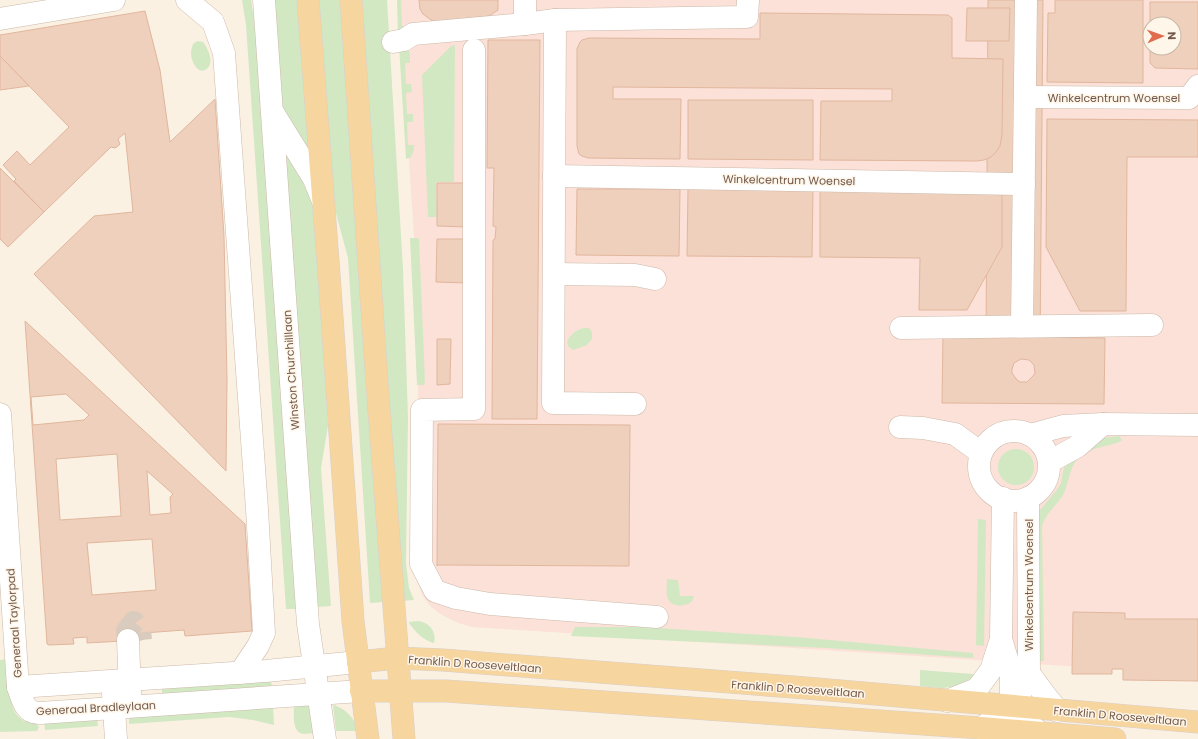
<svg xmlns="http://www.w3.org/2000/svg" width="1198" height="739" viewBox="0 0 1198 739" font-family="Poppins,sans-serif">
	<rect width="100%" height="100%" fill="#fbf1e3"/>
	<path fill="#fbe1d7" fill-rule="evenodd" d="M398,0H1198V644L1081,667L472,627L458,623L442,615L431,607L422,595L415,573L417,421L419,361L416,265ZM1150,24H1174V48H1150Z"/>
	<g fill="#d2e8c3">
		<path d="M242,0H251L258,42L296,609H286L246,25Z"/>
		<path d="M275,0H302L314,164L283,113Z"/>
		<path d="M313,0H342L383,602L370,603L348,258L327,180Z"/>
		<path d="M362,0H387L403,269L408,417L406,563L409,588L414,600L402,601Z"/>
		<path d="M397,0H401L402,26H408L398,36Z"/>
		<path d="M197,41L203,42C208,48 216,65 205,70C197,74 191,60 191,54C191,50 192,47 193,44Z"/>
		<path d="M455,45L454,182H436L437,217H428L422,75L451,46Z"/>
		<path d="M399,46L408,49L410,54V63H405L406,84H411L412,92L406,93L407,114H413V122H407L408,145H414V150L411,157L406,159Z"/>
		<path d="M285,144L314,190L328,426L321,468L331,606L317,607Z"/>
		<path d="M410,238H417L419,239L425,381L424,385H417Z"/>
		<path d="M584,328H589L592,332V339L587,345L573,350L568,346L567,341C572,333 576,330 584,328Z"/>
		<path d="M1119,436L1122,440C1115,445 1106,445 1098,448C1092,449 1087,453 1081,456C1069,464 1070,482 1063,495C1056,507 1047,511 1042,526L1044,661H1035L1037,519L1039,511L1056,491L1061,483L1063,471L1067,460L1096,439Z"/>
		<circle cx="1016" cy="467" r="18"/>
		<path d="M978,519L986,520L984,646L976,645Z"/>
		<path d="M667,579L678,580L680,596H694C693,598 693,601 691,602C687,606 674,607 670,602C665,597 667,586 667,579Z"/>
		<path d="M418,621C429,622 437,632 434,643C423,640 415,632 409,623V622Z"/>
		<path d="M575,627H642L796,637L973,653V658L827,648L571,636Z"/>
		<path d="M7,659C9,672 9,702 15,712C19,720 28,723 36,724L39,727L37,731L0,732V660Z"/>
		<path d="M920,670L973,674L974,677C951,690 945,689 920,686Z"/>
		<path d="M271,681L272,687L162,695V689Z"/>
		<path d="M310,703L314,733C310,733 304,735 300,733C292,729 294,712 294,704Z"/>
		<path d="M334,705C345,709 355,717 357,730L356,731H336L333,706Z"/>
		<path d="M273,706L274,725L253,720L229,717L129,724V716Z"/>
		<path d="M97,718L98,726L45,730L44,722Z"/>
	</g>
	<g fill="#efd0bc" stroke="#e1b69d" fill-rule="evenodd">
		<path d="M419,0H498V10L489,16L434,22L423,14L420,9Z"/>
		<path d="M988,0H1043L1040,347L986,346Z"/>
		<path d="M1055,0H1143V83L1047,82L1048,13H1055Z"/>
		<path d="M1150,2H1198V69L1155,68L1150,63V25V48H1174V24H1150Z"/>
		<path d="M967,8H1010L1009,41H966Z"/>
		<path d="M145,11L160,70L170,142L215,99L224,236L227,379L226,471L34,274L94,216L133,212L125,133L118,139L120,144L118,146L115,148L111,147L44,212L14,181L16,179L3,165L17,151L30,165L69,127L0,56V35Z"/>
		<path d="M760,13L948,15L952,18V58L1003,59L1002,135L1000,146L996,152L991,157L984,160L977,161L820,160L821,101H892V89L613,87V99H681L680,159L588,158L582,156L579,154L577,146V49L580,42L582,40L589,38L760,39Z"/>
		<path d="M488,40H540L537,419H492L493,240L495,239L496,227L493,226L494,168H487Z"/>
		<path d="M0,56L29,86L0,90Z"/>
		<path d="M688,100H813V160L688,159Z"/>
		<path d="M1047,119L1198,120V157H1127L1126,311H1080L1046,247Z"/>
		<path d="M0,168L44,212L8,247L0,239Z"/>
		<path d="M437,183H468V227L437,226Z"/>
		<path d="M577,189H680L679,256L576,255Z"/>
		<path d="M688,189L813,190L812,257L687,256Z"/>
		<path d="M820,190L1002,192V247L967,310H919L920,258L820,257Z"/>
		<path d="M437,239H468V283L436,282Z"/>
		<path d="M25,321L245,524L252,631L185,636L184,630L144,633V639L141,640L87,643V637L73,638L74,644L49,645L47,644ZM66,394L89,415L84,420L33,425L31,397ZM117,454L121,516L60,520L56,459ZM147,471L173,494L170,497L171,513L150,515ZM152,539L156,590L92,595L87,543Z"/>
		<path d="M943,336L1105,338L1104,404L942,403ZM1021,359L1029,360L1034,365L1035,373L1033,376L1027,382H1020L1017,380L1012,373V369L1014,363Z"/>
		<path d="M437,339H451L450,384L437,385Z"/>
		<path d="M438,424L630,425L629,566L438,565L437,566Z"/>
		<path d="M1073,612L1125,613V619H1198V681L1123,680V669H1112V674H1072Z"/>
	</g>
	<g fill="none" stroke-linecap="round" stroke-linejoin="round">
		<path stroke="#d9cbbd" stroke-width="22" stroke-dasharray="22 11" stroke-linecap="butt" d="M128,640L127,631L134,622L140,630L141,640"/>
		<g stroke="#ccb9aa" stroke-width="23">
			<g id="minor">
				<path d="M187,0L213,22L224,53L257,509L264,633L258,646L240,673"/>
				<path d="M264,0L308,624L325,739"/>
				<path d="M525,0V24"/>
				<path d="M0,19L114,0"/>
				<path d="M555,20L553,403L635,404"/>
				<path d="M393,42L404,40L413,34L525,24L555,20L747,17L748,0"/>
				<path d="M474,50V409L422,410L421,564L435,591L456,598L490,604L657,617"/>
				<path d="M1025,97L1189,98L1198,86"/>
				<path d="M274,114L314,179L323,201"/>
				<path d="M554,176L1024,184"/>
				<path d="M554,274L635,275L655,279"/>
				<path d="M1022,326L1026,0"/>
				<path d="M901,328L1152,325"/>
				<path d="M0,414L18,687C22,699 25,714 40,713L361,691"/>
				<path d="M900,427L923,428L955,434L981,453"/>
				<circle cx="1014" cy="466" r="35"/>
				<path d="M1030,435L1063,426L1103,424L1198,425"/>
				<path d="M1049,462L1078,446L1103,424"/>
				<path d="M1001,639L1011,672V706L1026,722L1041,733"/>
				<path d="M128,640L130,695"/>
				<path d="M1029,673L1045,695L1058,711"/>
				<path d="M18,687L266,671L358,662"/>
				<path d="M113,694L116,739"/>
				<path d="M947,701L977,689L991,670L1001,639L1003,498"/>
				<path d="M981,728C1006,712 1020,702 1029,673L1028,498"/>
			</g>
		</g>
		<g stroke="#d8d0cc" stroke-width="23">
			<g id="major">
				<path d="M308,0L329,274L353,621L368,739"/>
				<path d="M351,0L377,383L404,739"/>
				<path d="M358,662L397,658L443,660L806,688L1198,722"/>
				<path d="M361,691H446L981,728L1115,739"/>
			</g>
		</g>
		<use href="#minor" stroke="#fff" stroke-width="22"/>
		<use href="#major" stroke="#f7d59e" stroke-width="22"/>
	</g>
	<g text-anchor="middle" stroke-width="3" stroke-linejoin="round" paint-order="stroke">
		<g font-size="11" fill="#72584a" stroke="#fef6e9">
			<text x="1114" y="102">Winkelcentrum Woensel</text>
			<text transform="translate(789 180) rotate(1)" y="4">Winkelcentrum Woensel</text>
			<text transform="translate(291 370) rotate(-94)" y="4">Winston Churchilllaan</text>
			<text transform="translate(1029 585) rotate(-90)" y="4">Winkelcentrum Woensel</text>
			<text transform="translate(14 623) rotate(-94)" y="4">Generaal Taylorpad</text>
			<text transform="translate(475 664) rotate(4)" y="4">Franklin D Rooseveltlaan</text>
			<text transform="translate(798 689) rotate(4)" y="4">Franklin D Rooseveltlaan</text>
			<text transform="translate(96 708) rotate(-3)" y="4">Generaal Bradleylaan</text>
			<text transform="translate(1120 716) rotate(5)" y="4">Franklin D Rooseveltlaan</text>
		</g>
	</g>
	<g transform="translate(1162 36) rotate(88)"><circle r="19" fill="#fef6e9" stroke="#c6b7a9"/>
	<path d="M0-3L7 15L0 10L-7 15Z" fill="#e06b4d"/>
	<text y="-6" font-size="11" font-weight="bold" text-anchor="middle" fill="#72584a">N</text>
	</g>
</svg>
